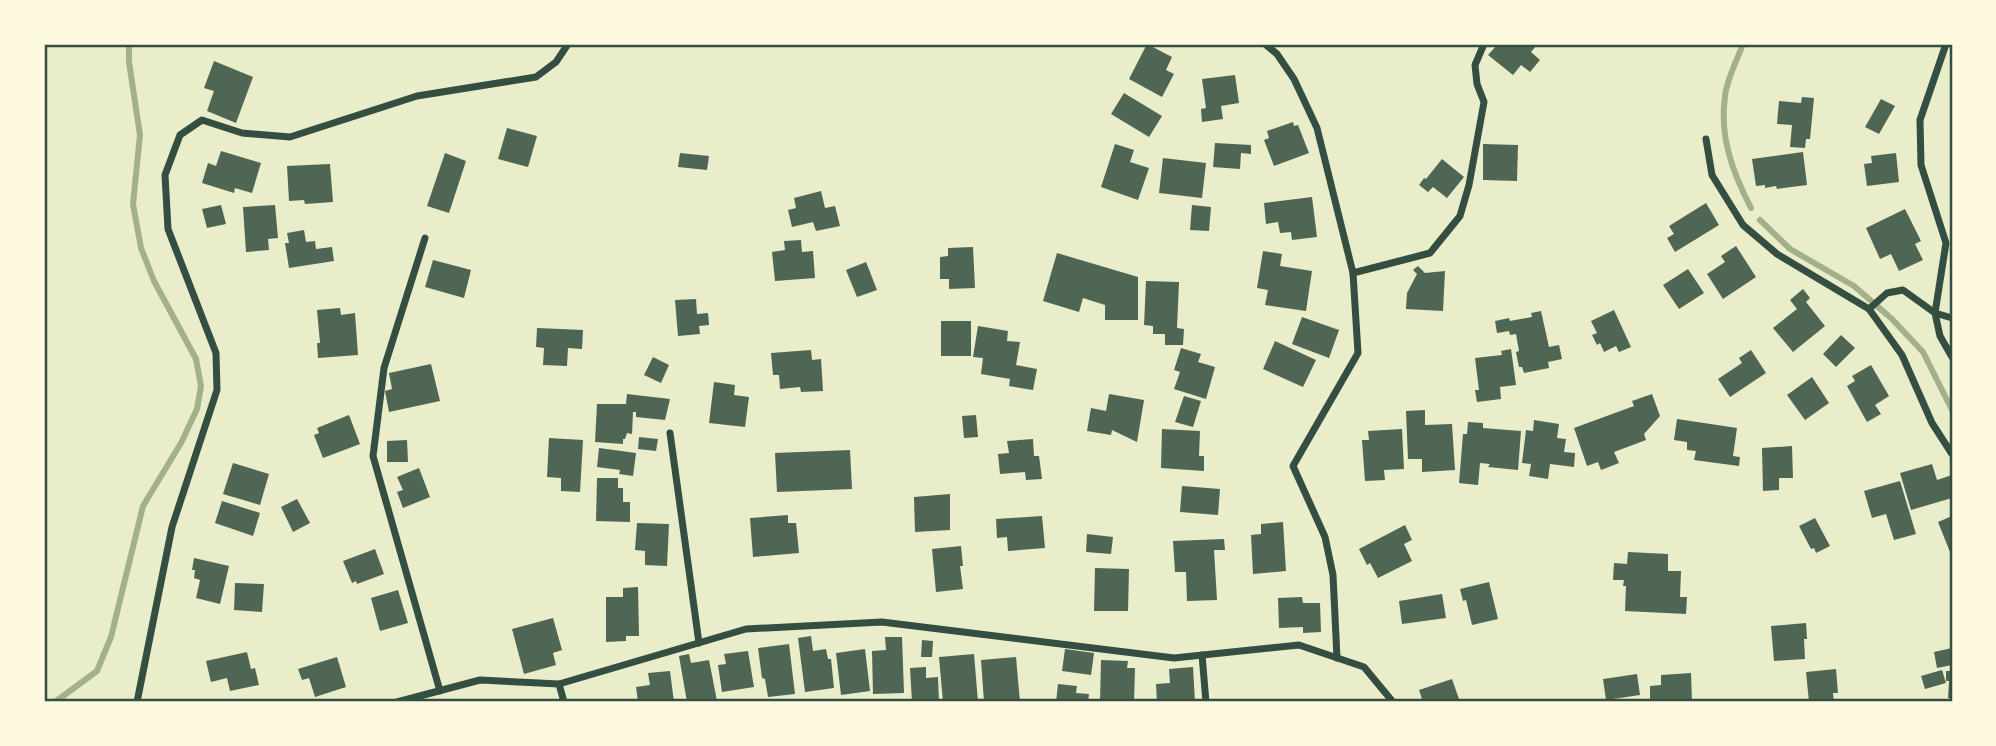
<svg xmlns="http://www.w3.org/2000/svg" width="1996" height="746" viewBox="0 0 1996 746" font-family="Spectral,serif">
	<rect width="100%" height="100%" fill="#e9edc9"/>
	<g fill="none" stroke-linecap="round" stroke-linejoin="round">
		<g stroke="#a3b18a" stroke-width="6">
			<path d="M1743,44C1737,60 1727,79 1725,96C1719,137 1733,173 1751,208"/>
			<path d="M1760,220L1790,249L1854,286L1892,319L1923,352L1952,410"/>
			<path d="M55,702L97,671L111,637L143,506L181,443L197,409L201,386L196,359L154,281L141,248L133,204L140,135L129,62V44"/>
		</g>
	</g>
	<g fill="#4f6655">
		<path d="M1147,44L1172,57L1166,70L1174,74L1162,97L1129,79Z"/>
		<path d="M1498,44H1534L1536,46L1531,52L1540,60L1530,72L1521,65L1513,75L1488,55Z"/>
		<path d="M214,61L253,77L236,123L207,111L214,91L204,88Z"/>
		<path d="M1235,75L1239,103L1221,106L1223,119L1202,122L1201,109L1206,108L1202,79Z"/>
		<path d="M1124,93L1162,116L1149,137L1111,114Z"/>
		<path d="M1802,97L1814,98L1810,139H1806L1805,148L1790,147L1792,125L1777,124L1779,101L1801,103Z"/>
		<path d="M1881,99L1895,106L1879,134L1865,127Z"/>
		<path d="M1293,122L1294,126L1298,125L1309,153L1274,166L1264,140L1269,138L1267,131Z"/>
		<path d="M507,128L537,136L528,167L498,159Z"/>
		<path d="M1215,143L1251,145V154L1241,153L1240,169L1213,167Z"/>
		<path d="M1115,144L1134,150L1130,162L1149,168L1138,200L1101,187Z"/>
		<path d="M1483,144L1518,145L1517,181L1483,180Z"/>
		<path d="M221,151L261,163L252,193L235,188L234,193L202,183L208,163L216,166Z"/>
		<path d="M1803,152L1807,185L1777,189L1776,186L1765,188V185L1756,186L1752,159Z"/>
		<path d="M445,153L466,161L449,213L427,206Z"/>
		<path d="M680,153L709,156L707,170L678,167Z"/>
		<path d="M1896,153L1899,182L1867,186L1864,164L1872,163L1871,156Z"/>
		<path d="M1163,158L1206,163L1202,198L1159,193Z"/>
		<path d="M1442,159L1464,177L1447,198L1433,187L1428,192L1419,185L1424,178L1426,179Z"/>
		<path d="M330,164L333,202L305,204L304,200L289,201L287,166Z"/>
		<path d="M821,191L825,208L835,206L840,226L816,231L813,222L792,227L788,210L796,208L794,198Z"/>
		<path d="M1312,197L1317,237L1292,240L1291,232L1280,233L1278,222L1266,224L1264,203Z"/>
		<path d="M1706,203L1719,225L1675,252L1667,238L1674,234L1669,226Z"/>
		<path d="M221,205L226,224L207,228L202,209Z"/>
		<path d="M275,205L278,238L268,239L269,250L246,252L243,207Z"/>
		<path d="M1192,205L1211,207L1209,231L1190,230Z"/>
		<path d="M1905,209L1921,241L1915,244L1923,260L1899,271L1891,254L1880,259L1866,228Z"/>
		<path d="M304,230L306,242L315,241L316,249L332,247L334,261L289,268L285,243H289L287,233Z"/>
		<path d="M801,240L802,252L813,251L815,278L775,281L772,252L785,250L784,241Z"/>
		<path d="M1736,246L1756,277L1723,299L1707,274L1725,262L1721,256Z"/>
		<path d="M973,247L975,288L949,289V279H940V257L948,256V248Z"/>
		<path d="M1263,251L1282,254L1280,266L1312,271L1306,311L1265,305L1268,290L1257,288Z"/>
		<path d="M1057,253L1138,277V320H1105V305L1083,298L1079,312L1043,301Z"/>
		<path d="M433,260L471,270L464,298L425,287Z"/>
		<path d="M866,262L877,290L857,297L846,270Z"/>
		<path d="M1418,266L1425,273L1445,271L1443,311L1406,309L1407,293L1417,274L1413,270Z"/>
		<path d="M1688,269L1704,293L1679,309L1663,285Z"/>
		<path d="M1146,281L1179,282L1177,328L1184,329L1183,345H1165V334H1153V326L1144,325Z"/>
		<path d="M1803,289L1810,298L1806,302L1825,326L1793,352L1773,328L1797,309L1790,300Z"/>
		<path d="M696,299L697,314L708,313L709,325L699,326L700,334L678,336L675,300Z"/>
		<path d="M340,308L341,315L355,313L358,355L318,358L317,343H320L317,310Z"/>
		<path d="M1614,310L1631,347L1619,352L1616,346L1604,352L1600,343L1597,345L1592,335L1597,333L1591,321Z"/>
		<path d="M1541,311L1549,347L1559,345L1562,359L1548,362L1549,368L1524,373L1522,367H1519L1516,352L1519,351L1516,334L1510,335L1509,331L1497,333L1495,321L1509,318L1510,321L1532,317L1531,313Z"/>
		<path d="M1302,317L1339,330L1329,358L1292,344Z"/>
		<rect x="941" y="321" width="30" height="35"/>
		<path d="M978,326L1008,331L1007,341L1020,342L1016,365L1037,369L1033,390L1009,386L1010,379L981,374L983,358L973,357Z"/>
		<path d="M537,328L583,330L582,349L568,348L567,366L543,365L544,348L536,347Z"/>
		<path d="M1841,335L1855,348L1836,367L1823,354Z"/>
		<path d="M1275,341L1316,360L1303,387L1263,369Z"/>
		<path d="M1181,348L1201,354L1198,362L1215,367L1206,399L1174,389L1180,372L1174,370Z"/>
		<path d="M1511,349L1516,385L1500,387L1501,399L1477,402L1475,390H1479L1475,358L1502,355L1501,351Z"/>
		<path d="M811,350L812,360L821,359L823,391L801,392L800,387L780,389L779,375H773L771,353Z"/>
		<path d="M1751,350L1766,373L1730,397L1718,379L1742,363L1739,358Z"/>
		<path d="M653,357L669,365L661,383L644,375Z"/>
		<path d="M431,364L440,401L389,412L385,391L392,389L389,373Z"/>
		<path d="M1871,365L1889,396L1875,405L1881,414L1867,422L1847,386L1855,381L1852,376Z"/>
		<path d="M1812,377L1829,403L1805,420L1787,395Z"/>
		<path d="M714,382L735,385L734,395L749,397L745,427L709,423Z"/>
		<path d="M627,394L670,399L665,420L636,417V412H633L632,434L627,433L625,439H623V444L595,442L597,404H626Z"/>
		<path d="M1109,394L1144,400L1137,442L1112,430L1111,435L1087,431L1091,408L1106,411Z"/>
		<path d="M1652,394L1660,416L1644,434L1646,440L1614,452L1619,463L1601,470L1598,462L1587,466L1574,428L1634,406L1632,401Z"/>
		<path d="M1184,396L1201,401L1193,427L1175,422Z"/>
		<path d="M1425,410V425L1452,424L1455,470L1422,472V459H1408L1406,411Z"/>
		<path d="M349,415L360,444L323,458L314,435L319,433L317,428Z"/>
		<path d="M976,415L978,437L964,438L962,416Z"/>
		<path d="M1677,419L1737,428L1733,456L1740,457L1739,466L1694,460L1696,451L1687,450V442L1674,440Z"/>
		<path d="M1534,420L1559,424L1557,438L1566,439L1564,452L1575,453L1574,467L1550,464L1548,479L1529,476L1531,464L1522,463L1526,430L1533,431Z"/>
		<path d="M1468,422L1483,423V428L1521,431L1518,470L1488,467L1490,464L1480,463L1478,485L1459,483L1463,434H1467Z"/>
		<path d="M1162,429L1200,431L1199,456H1204V471L1161,468Z"/>
		<path d="M1402,429L1404,469L1384,470L1385,480L1365,481L1362,440H1369L1368,431Z"/>
		<path d="M639,437L658,439L656,451L638,449Z"/>
		<path d="M549,438L583,440L580,492L561,491V478L547,477Z"/>
		<path d="M1033,439L1034,456H1039L1042,479L1026,480L1025,472L1000,474L998,454L1009,453L1007,441Z"/>
		<path d="M407,440L408,462H387V441Z"/>
		<path d="M1792,446L1793,478H1779V490L1763,491L1762,448Z"/>
		<path d="M599,448L636,453L633,476L619,474L620,470L597,467Z"/>
		<path d="M850,450L852,489L777,492L775,453Z"/>
		<path d="M233,463L269,474L260,505L223,494Z"/>
		<path d="M1932,464L1937,480L1952,475V498L1911,510L1900,473Z"/>
		<path d="M419,468L430,497L403,508L397,492L403,490L397,477Z"/>
		<path d="M597,478H618V488H623V502H630V522L596,521Z"/>
		<path d="M1900,481L1916,534L1894,540L1886,514L1872,518L1864,491Z"/>
		<path d="M1182,486L1220,489L1218,515L1180,512Z"/>
		<path d="M950,494V530L915,532L914,497Z"/>
		<path d="M297,499L310,523L293,532L281,507Z"/>
		<path d="M222,501L260,513L253,536L215,523Z"/>
		<path d="M788,515V523H796L799,553L753,557L750,518Z"/>
		<path d="M1042,516L1045,548L1008,551L1007,537L997,538L996,519Z"/>
		<path d="M1952,516V557L1938,522Z"/>
		<path d="M1815,518L1830,546L1816,553L1814,548L1811,549L1799,526Z"/>
		<path d="M1283,522L1286,571L1253,574L1251,535L1261,534V524Z"/>
		<path d="M637,523L669,524L667,566L645,565V551L635,550Z"/>
		<path d="M1405,525L1412,540L1404,544L1412,561L1378,578L1370,563L1367,565L1359,549Z"/>
		<path d="M1087,534L1113,537L1111,554L1086,552Z"/>
		<path d="M1224,539L1225,550H1214L1217,600L1187,601L1186,572H1175L1173,541Z"/>
		<path d="M961,546L963,566H960L963,589L936,592L932,549Z"/>
		<path d="M375,549L384,574L357,584L356,581L352,583L343,561Z"/>
		<path d="M1628,552L1668,554V571H1681L1680,597H1687L1686,614L1625,611L1626,586H1623L1624,580H1613L1614,563L1627,564Z"/>
		<path d="M194,558L229,566L220,604L196,598L200,580L194,578L195,570H192Z"/>
		<path d="M1095,568L1129,569L1128,611H1094Z"/>
		<path d="M1489,582L1498,619L1472,625L1466,600L1463,601L1460,589Z"/>
		<path d="M235,583L264,584L262,612L234,610Z"/>
		<path d="M638,587L639,636H626V641L606,642V597H623V588Z"/>
		<path d="M398,590L408,623L380,631L371,598Z"/>
		<path d="M1442,594L1446,618L1402,624L1399,601Z"/>
		<path d="M1302,597L1303,603H1320L1321,632L1303,633V627L1279,628L1278,598Z"/>
		<path d="M553,618L562,650L553,653L556,665L524,674L512,629Z"/>
		<path d="M1806,623L1807,639H1804L1805,659L1774,661L1771,626Z"/>
		<path d="M811,636L813,651L826,649L828,659H831L834,688L805,692L798,638Z"/>
		<path d="M885,637H902L904,693L873,694L872,651L886,650Z"/>
		<path d="M922,640L933,641L932,657H921Z"/>
		<path d="M789,644L795,694L768,697L765,679L762,678L758,648Z"/>
		<path d="M1952,648V665L1937,668L1934,652Z"/>
		<path d="M865,649L870,691L841,695L836,653Z"/>
		<path d="M1065,649L1094,653L1091,675L1062,671Z"/>
		<path d="M748,651L754,687L722,692L718,665L726,664L724,654Z"/>
		<path d="M247,652L251,669L255,668L259,685L230,691L227,678L211,682L206,661Z"/>
		<path d="M689,654L691,663L709,660L717,701L687,702L679,656Z"/>
		<path d="M974,654L978,702H943L939,657Z"/>
		<path d="M337,657L346,687L315,697L309,678L302,680L298,669Z"/>
		<path d="M1016,657L1020,702H984L981,660Z"/>
		<path d="M1101,660L1128,661L1127,668H1135L1134,702H1100Z"/>
		<path d="M926,667V678L938,677L939,702H912L910,668Z"/>
		<path d="M1193,667L1195,702H1157L1156,684L1170,683L1169,669Z"/>
		<path d="M1836,669L1838,693H1833L1834,702H1809L1806,672Z"/>
		<path d="M1942,670L1946,683L1925,689L1921,676Z"/>
		<path d="M670,671L674,702L638,701L636,687L650,685L648,673Z"/>
		<path d="M1946,671H1952V698H1948L1949,681H1946Z"/>
		<path d="M1691,673L1692,702H1650V686L1661,685V675Z"/>
		<path d="M1637,674L1640,695L1606,700L1603,679Z"/>
		<path d="M1452,679L1460,702H1423L1419,690Z"/>
		<path d="M1058,684L1077,686L1076,693L1089,694L1088,702H1056Z"/>
	</g>
	<g fill="none" stroke-linecap="round" stroke-linejoin="round">
		<g stroke="#344e41" stroke-width="7">
			<path d="M1265,44L1277,54L1294,79L1317,128L1353,273L1358,353L1293,466L1325,537L1333,575L1337,658"/>
			<path d="M1946,44L1920,120L1921,165L1946,243L1935,313L1952,318"/>
			<path d="M1706,139L1712,175L1743,225L1777,254L1869,309L1902,355L1932,423L1952,454"/>
			<path d="M425,238L384,368L373,456L440,691"/>
			<path d="M1353,273L1430,253L1460,216L1469,185L1484,102L1477,84L1475,65L1484,44"/>
			<path d="M1869,309L1887,293L1903,290L1935,313L1940,336L1952,357"/>
			<path d="M670,433L699,643"/>
			<path d="M1202,655L1206,702"/>
			<path d="M559,684L564,702"/>
			<path d="M137,702L172,527L217,390L216,353L168,229L165,175L180,135L202,120L242,133L290,137L417,96L536,77L556,62L568,44"/>
			<path d="M397,702L480,680L559,684L746,629L882,622L1174,658L1299,645L1364,667L1393,702"/>
		</g>
	</g>
	<rect width="1996" height="746" fill="none" stroke="#fefae0" stroke-width="91"/>
	<rect x="46" y="46" width="1905" height="654" fill="none" stroke="#344e41" stroke-width="2.5"/>
</svg>
